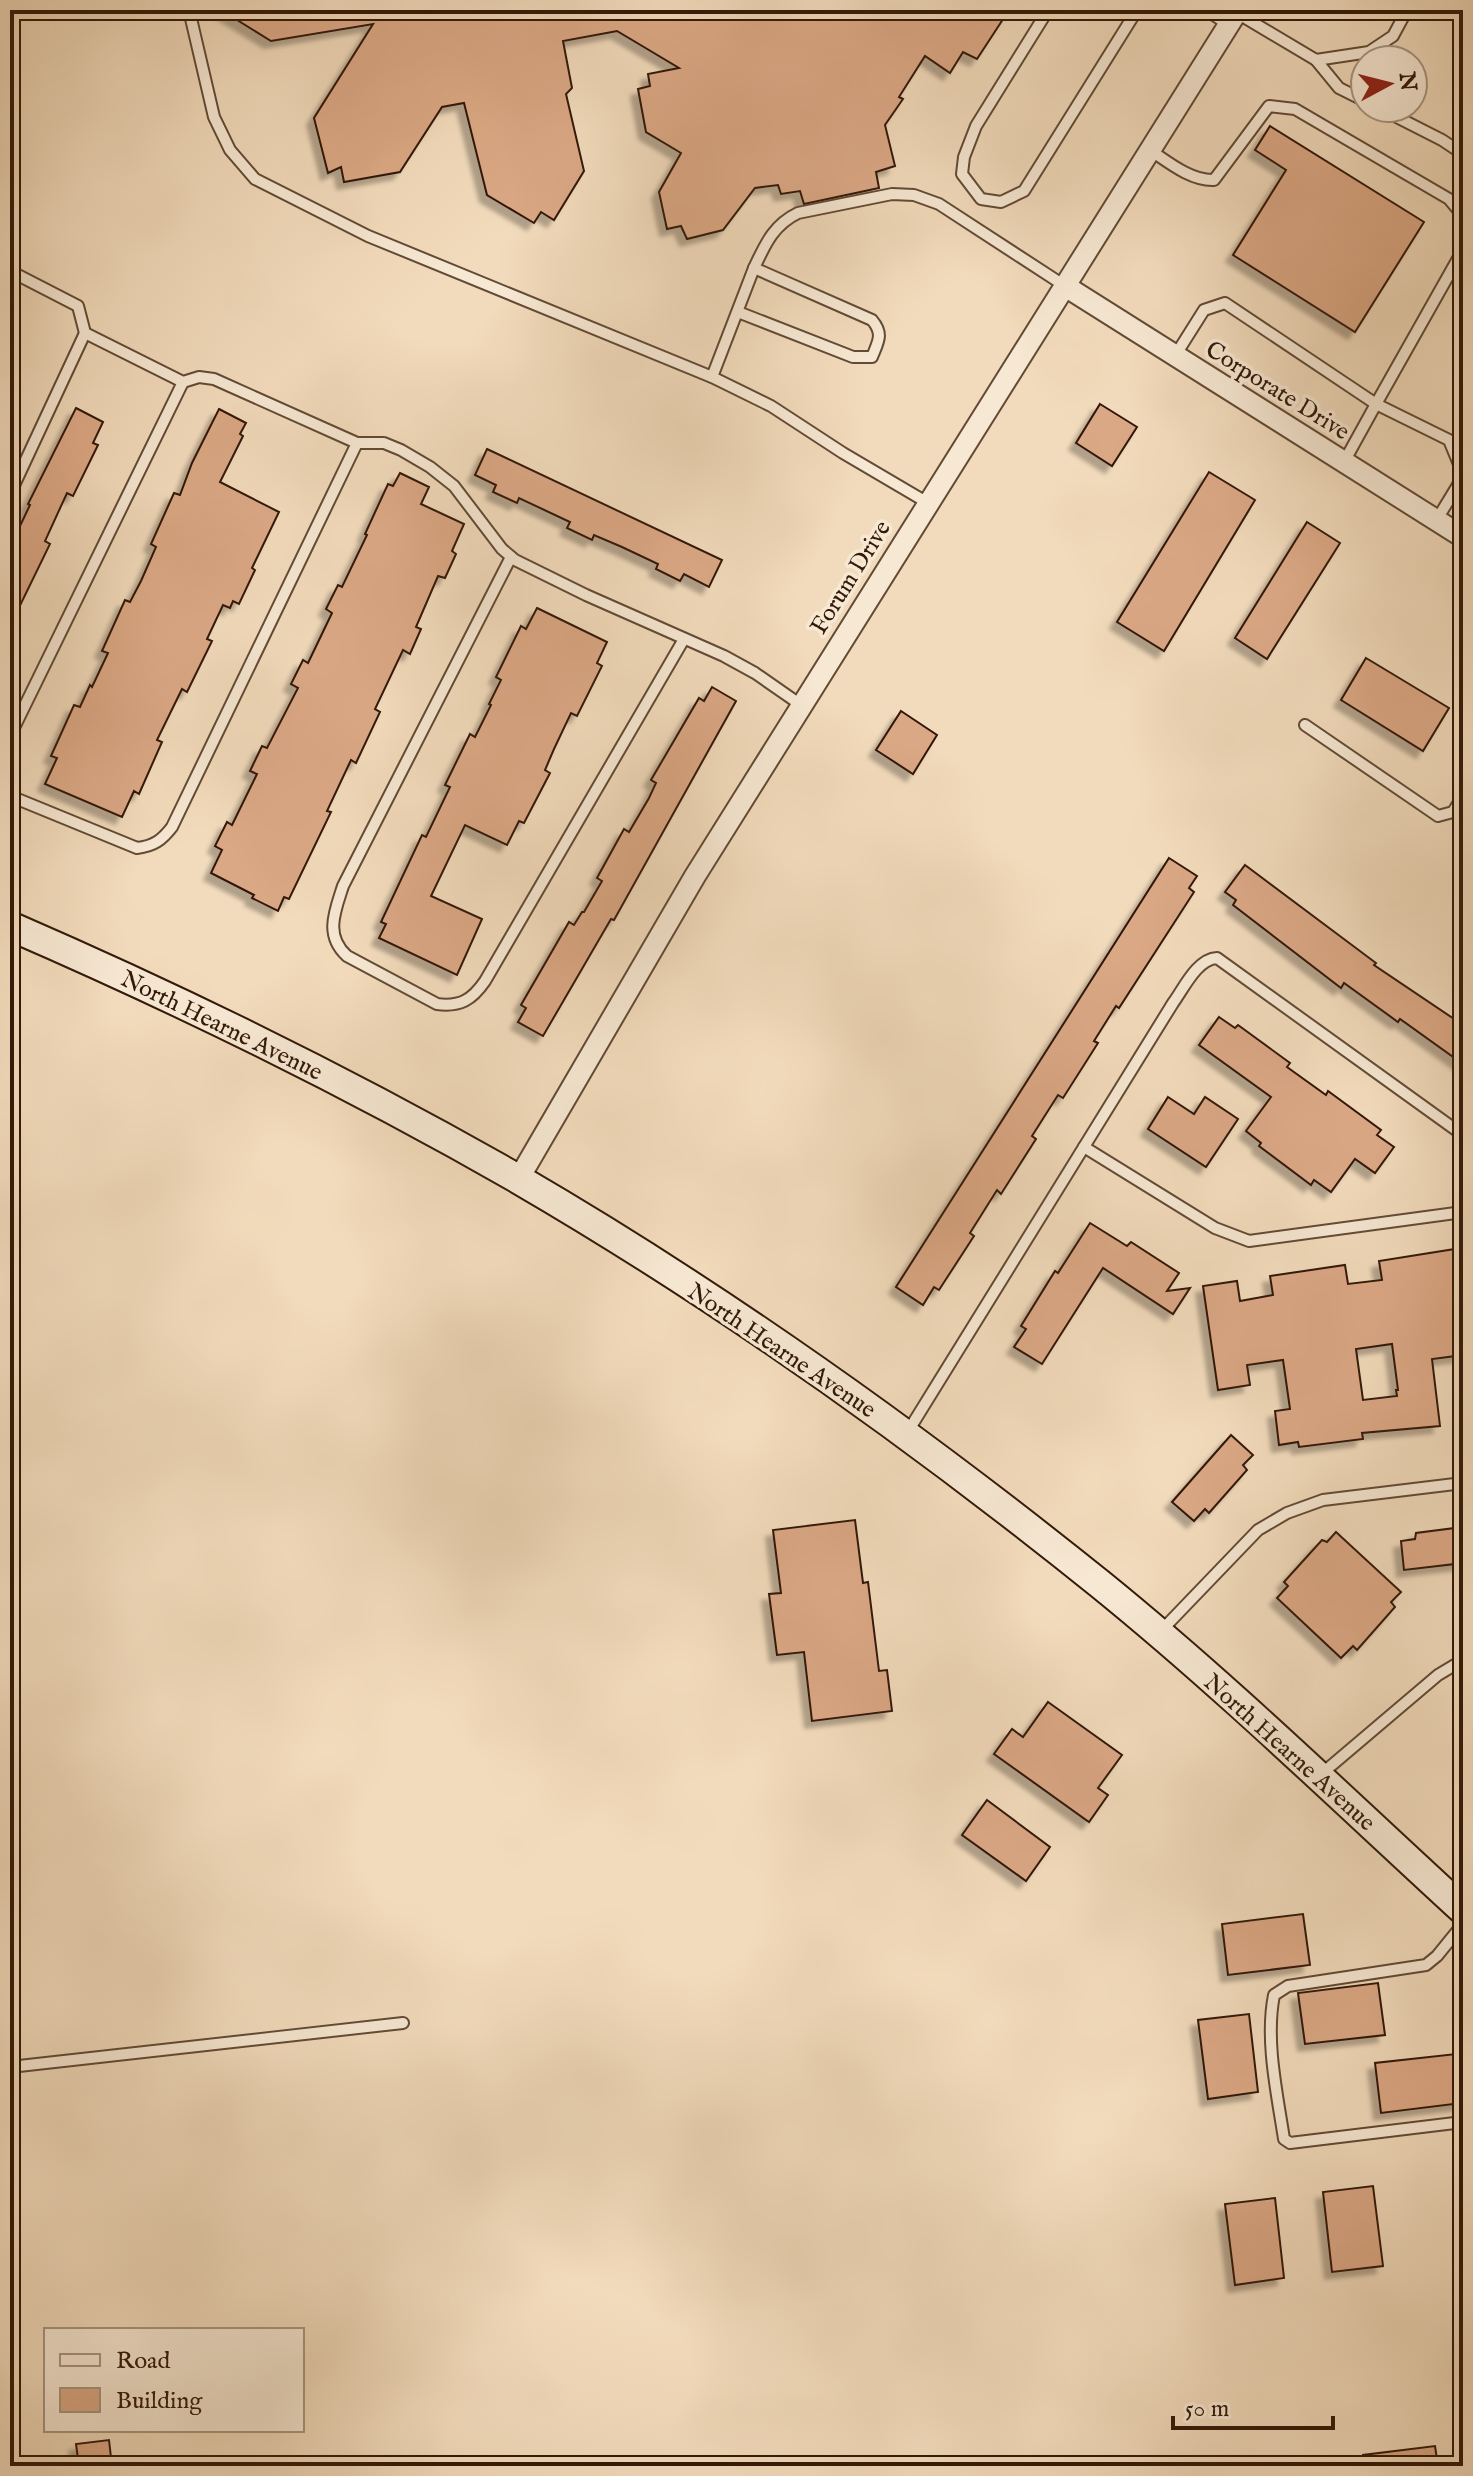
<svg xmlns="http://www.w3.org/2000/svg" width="1473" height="2476" viewBox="0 0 1473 2476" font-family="'IM FELL English',serif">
	<defs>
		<filter id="shadow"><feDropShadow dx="-7" dy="7" stdDeviation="2" flood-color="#0004"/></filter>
	</defs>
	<rect width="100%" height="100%" fill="#f2dbbc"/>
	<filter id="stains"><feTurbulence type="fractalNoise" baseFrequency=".0025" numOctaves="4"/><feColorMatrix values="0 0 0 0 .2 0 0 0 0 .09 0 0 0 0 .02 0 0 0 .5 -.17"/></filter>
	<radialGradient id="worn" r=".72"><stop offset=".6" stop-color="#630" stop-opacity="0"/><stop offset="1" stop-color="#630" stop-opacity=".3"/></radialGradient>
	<g fill="#dba885" stroke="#321908" stroke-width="2" fill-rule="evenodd" filter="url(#shadow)">
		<path d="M221,10H1009L977,59L963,52L950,73L925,56L899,97L903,99L885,125L895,166L876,172L879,188L804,204L800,191L781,194L778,185L755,188L723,230L687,239L681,226L667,229L659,192L681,153L646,132L638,89L650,86L648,74L679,68L617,31L563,41L572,88L566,94L584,171L554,220L541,212L534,223L487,195L464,103L442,107L400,172L344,182L341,167L328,173L314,118L373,24L271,41Z"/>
		<path d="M1270,126L1424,222L1355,332L1233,255L1286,170L1255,150Z"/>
		<path d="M1100,404L1137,427L1112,466L1076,443Z"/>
		<path d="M76,408L103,422L93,443L98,445L73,496L67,493L45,541L50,544L10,626V547L30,505L28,504Z"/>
		<path d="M219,409L246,423L240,434L243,436L220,482L279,512L252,568L255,570L239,604L233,601L230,608L223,605L207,639L212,641L187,692L182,689L157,740L162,742L139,794L134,791L122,817L45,784L57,758L51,756L74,705L80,707L90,685L92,687L108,653L102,651L125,600L130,602L141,581L156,547L151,544L174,493L180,495L192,463Z"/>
		<path d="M487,449L722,560L709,587L684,574L680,581L656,569L658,564L622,547L594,535L592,540L567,528L570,522L519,498L517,503L493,492L496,485L475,475Z"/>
		<path d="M1209,472L1255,500L1164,651L1117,622Z"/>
		<path d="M400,473L429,487L421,504L464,524L452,551L456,554L445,578L438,576L416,627L421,629L410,654L403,650L375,709L380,712L356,763L351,760L327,811L331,812L289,899L284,897L278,911L252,898L254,895L211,873L222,850L215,846L227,822L232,825L257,774L250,771L262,746L267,748L298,688L291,684L303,660L308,663L332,613L326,609L338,585L342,587L367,535L365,534L388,484L393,486Z"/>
		<path d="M1307,522L1340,543L1267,659L1235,638Z"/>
		<path d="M537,608L607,642L597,663L602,666L577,716L571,713L554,749L545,770L550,773L524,823L519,821L507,845L465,825L431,896L482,919L457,975L379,938L386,924L381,922L422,835L426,837L450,787L445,785L470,734L475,737L491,705L489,704L501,680L496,677L521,626L526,629Z"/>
		<path d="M1366,658L1449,708L1423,751L1341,700Z"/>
		<path d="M712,687L736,701L614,920L611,919L543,1036L518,1022L526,1008L521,1005L569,922L574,925L582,912H584L602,881L597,878L624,829L629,832L649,798L656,783L651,780L699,698L704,701Z"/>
		<path d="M901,711L937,735L913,774L876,750Z"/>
		<path d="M1169,858L1197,876L1189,888L1194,892L1119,1008L1116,1006L1094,1041L1098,1043L1063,1098L1058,1095L1032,1136L1036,1139L1001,1194L997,1190L970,1233L974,1236L939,1290L934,1287L923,1305L896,1287Z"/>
		<path d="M1245,865L1376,963L1374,965L1463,1025V1064L1400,1019L1398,1022L1344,983L1341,988L1233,905L1236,900L1225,892Z"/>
		<path d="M1219,1017L1235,1028L1238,1025L1290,1063L1287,1067L1326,1095L1328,1091L1381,1130L1377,1135L1394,1147L1375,1173L1355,1159L1331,1192L1314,1180L1311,1185L1259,1146L1261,1143L1246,1131L1271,1097L1199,1045Z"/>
		<path d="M1168,1097L1194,1114L1205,1097L1238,1119L1206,1167L1148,1129Z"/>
		<path d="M1090,1223L1127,1246L1131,1242L1179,1273L1167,1291L1190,1288L1173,1314L1103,1268L1042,1364L1014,1347L1026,1329L1021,1326L1055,1271L1058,1273Z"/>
		<path d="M1455,1249L1458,1268H1463V1355L1432,1359L1440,1426L1362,1433L1363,1439L1299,1447L1298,1442L1279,1445L1275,1411L1290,1409L1283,1360L1247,1365L1250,1385L1218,1390L1203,1286L1237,1281L1240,1301L1273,1295L1270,1276L1345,1265L1348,1284L1382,1280L1379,1261ZM1392,1344L1398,1390H1396L1397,1396L1363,1400L1356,1349Z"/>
		<path d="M1231,1435L1253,1455L1243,1465L1247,1470L1209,1513L1205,1509L1194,1521L1172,1502Z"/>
		<path d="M855,1520L863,1583L868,1582L879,1671L887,1670L892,1711L812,1721L804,1652L777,1655L769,1594L781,1593L773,1530Z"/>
		<path d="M1463,1527V1563L1404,1570L1401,1541L1415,1539L1416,1533Z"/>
		<path d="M1336,1532L1401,1592L1391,1602L1395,1607L1357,1650L1353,1646L1341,1658L1277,1598L1288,1586L1284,1582L1322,1540L1327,1542Z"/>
		<path d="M1048,1702L1122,1755L1098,1788L1108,1795L1089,1822L994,1754L1012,1729L1023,1737Z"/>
		<path d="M987,1800L1050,1847L1026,1881L962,1835Z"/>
		<path d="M1303,1914L1310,1965L1228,1975L1222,1924Z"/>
		<path d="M1378,1983L1385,2035L1305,2044L1298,1993Z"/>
		<path d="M1249,2014L1258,2092L1208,2099L1198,2020Z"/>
		<path d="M1456,2054L1462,2103L1381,2113L1375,2063Z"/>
		<path d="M1373,2186L1383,2266L1332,2272L1323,2192Z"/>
		<path d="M1275,2198L1284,2278L1235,2285L1225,2204Z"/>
		<path d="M109,2440L112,2466H79L76,2444Z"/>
		<path d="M1435,2446L1438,2466H1363V2455Z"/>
	</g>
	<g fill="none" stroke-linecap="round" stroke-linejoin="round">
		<g stroke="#624a35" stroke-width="14">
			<g id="service">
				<path d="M189,10L214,117L230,150L255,179L368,236L712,377L771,406L843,453L928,503"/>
				<path d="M1048,10L976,126L964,157L962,174L981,199L1001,202L1024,191L1137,10"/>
				<path d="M1206,10L1229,25"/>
				<path d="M1237,13L1316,60L1369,52L1393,36L1407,10"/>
				<path d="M1316,60L1339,88L1365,101"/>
				<path d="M1379,108L1442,140L1463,154"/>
				<path d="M1150,150C1168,162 1191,181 1214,180L1269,106L1295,109L1449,199L1459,211L1463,229"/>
				<path d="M754,268C765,245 773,225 798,213L892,194L914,195L939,204L1065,286"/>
				<path d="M10,271L78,306L85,333L183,382L199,377L214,379L357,443H384L401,450L430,467L454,486L502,549L515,560L586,595L724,656L755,673L801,705"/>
				<path d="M1175,356L1204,310L1225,303L1376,404L1344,462"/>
				<path d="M712,377L754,268L872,320C884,334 878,342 872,357H853L738,312"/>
				<path d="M10,494L85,333"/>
				<path d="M1436,521L1461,480V469L1449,440L1376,404L1460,255L1463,242"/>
				<path d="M511,557L343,886C335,911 324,935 347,956L437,1004C460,1007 472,1000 485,981L684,639"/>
				<path d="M1305,725L1438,816L1453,812L1463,796"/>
				<path d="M10,736L183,382"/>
				<path d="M10,796L137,848C154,846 162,840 172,827L357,443"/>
				<path d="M1084,1147L1215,1228L1249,1241L1463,1212"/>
				<path d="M907,1433L1173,1003C1184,988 1197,959 1217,958L1463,1135"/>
				<path d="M1160,1632L1258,1530L1287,1513L1323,1500L1463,1483"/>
				<path d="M1319,1776L1438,1675L1463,1660"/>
				<path d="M1463,1924L1437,1956L1426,1965L1288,1986L1274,1995C1265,2040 1277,2093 1284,2139L1290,2143L1463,2122"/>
				<path d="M10,2067L403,2023"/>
			</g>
		</g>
		<g stroke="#624a35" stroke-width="24">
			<g id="minor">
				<path d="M1065,286L1463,537"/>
				<path d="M518,1180L695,876L1238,10"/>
			</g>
		</g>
		<g stroke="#321908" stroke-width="32">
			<path id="secondary" d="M10,926C183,1001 354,1085 518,1179C721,1297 917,1437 1100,1584C1226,1686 1343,1800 1463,1910"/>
		</g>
		<use href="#service" stroke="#f7e8d3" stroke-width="10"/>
		<use href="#minor" stroke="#f7e8d3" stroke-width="20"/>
		<use href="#secondary" stroke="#f7e8d3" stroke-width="28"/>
	</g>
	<g text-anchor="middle" stroke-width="7" stroke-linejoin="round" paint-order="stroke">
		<g font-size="24" fill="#321908" stroke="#f7e8d3">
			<text transform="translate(1278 390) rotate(32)" y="8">Corporate Drive</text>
			<text transform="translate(850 577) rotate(-58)" y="8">Forum Drive</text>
			<text transform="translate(222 1025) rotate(26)" y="8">North Hearne Avenue</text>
			<text transform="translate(782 1350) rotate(34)" y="8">North Hearne Avenue</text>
			<text transform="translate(1290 1752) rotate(42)" y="8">North Hearne Avenue</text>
		</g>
	</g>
	<rect width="1473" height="2476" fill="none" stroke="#f2dbbc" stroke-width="40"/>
	<rect x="12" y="12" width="1449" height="2452" fill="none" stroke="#321908" stroke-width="4"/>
	<rect x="20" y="20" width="1433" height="2436" fill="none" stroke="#321908" stroke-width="2"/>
	<rect x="44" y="2328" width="260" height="104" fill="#f7e8d3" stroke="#a89582" stroke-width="2"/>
	<rect x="60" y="2354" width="40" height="12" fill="#f7e8d3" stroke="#a89582" stroke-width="2"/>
	<text x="116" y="2368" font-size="24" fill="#321908">Road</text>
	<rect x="60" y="2388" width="40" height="24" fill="#dba885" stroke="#a89582" stroke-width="2"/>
	<text x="116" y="2408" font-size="24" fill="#321908">Building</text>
	<g transform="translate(1389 84) rotate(83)"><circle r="38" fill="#f7e8d3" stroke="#a89582" stroke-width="2"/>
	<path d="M0-6L14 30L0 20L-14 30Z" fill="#8f2418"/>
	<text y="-12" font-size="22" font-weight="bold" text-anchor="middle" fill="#321908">N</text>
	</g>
	<path d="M1173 2416v12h160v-12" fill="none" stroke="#321908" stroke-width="4"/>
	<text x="1185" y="2416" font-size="24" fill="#321908" stroke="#f7e8d3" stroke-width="6" paint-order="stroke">50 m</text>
	<rect width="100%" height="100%" filter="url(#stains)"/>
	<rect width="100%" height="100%" fill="url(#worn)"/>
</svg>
